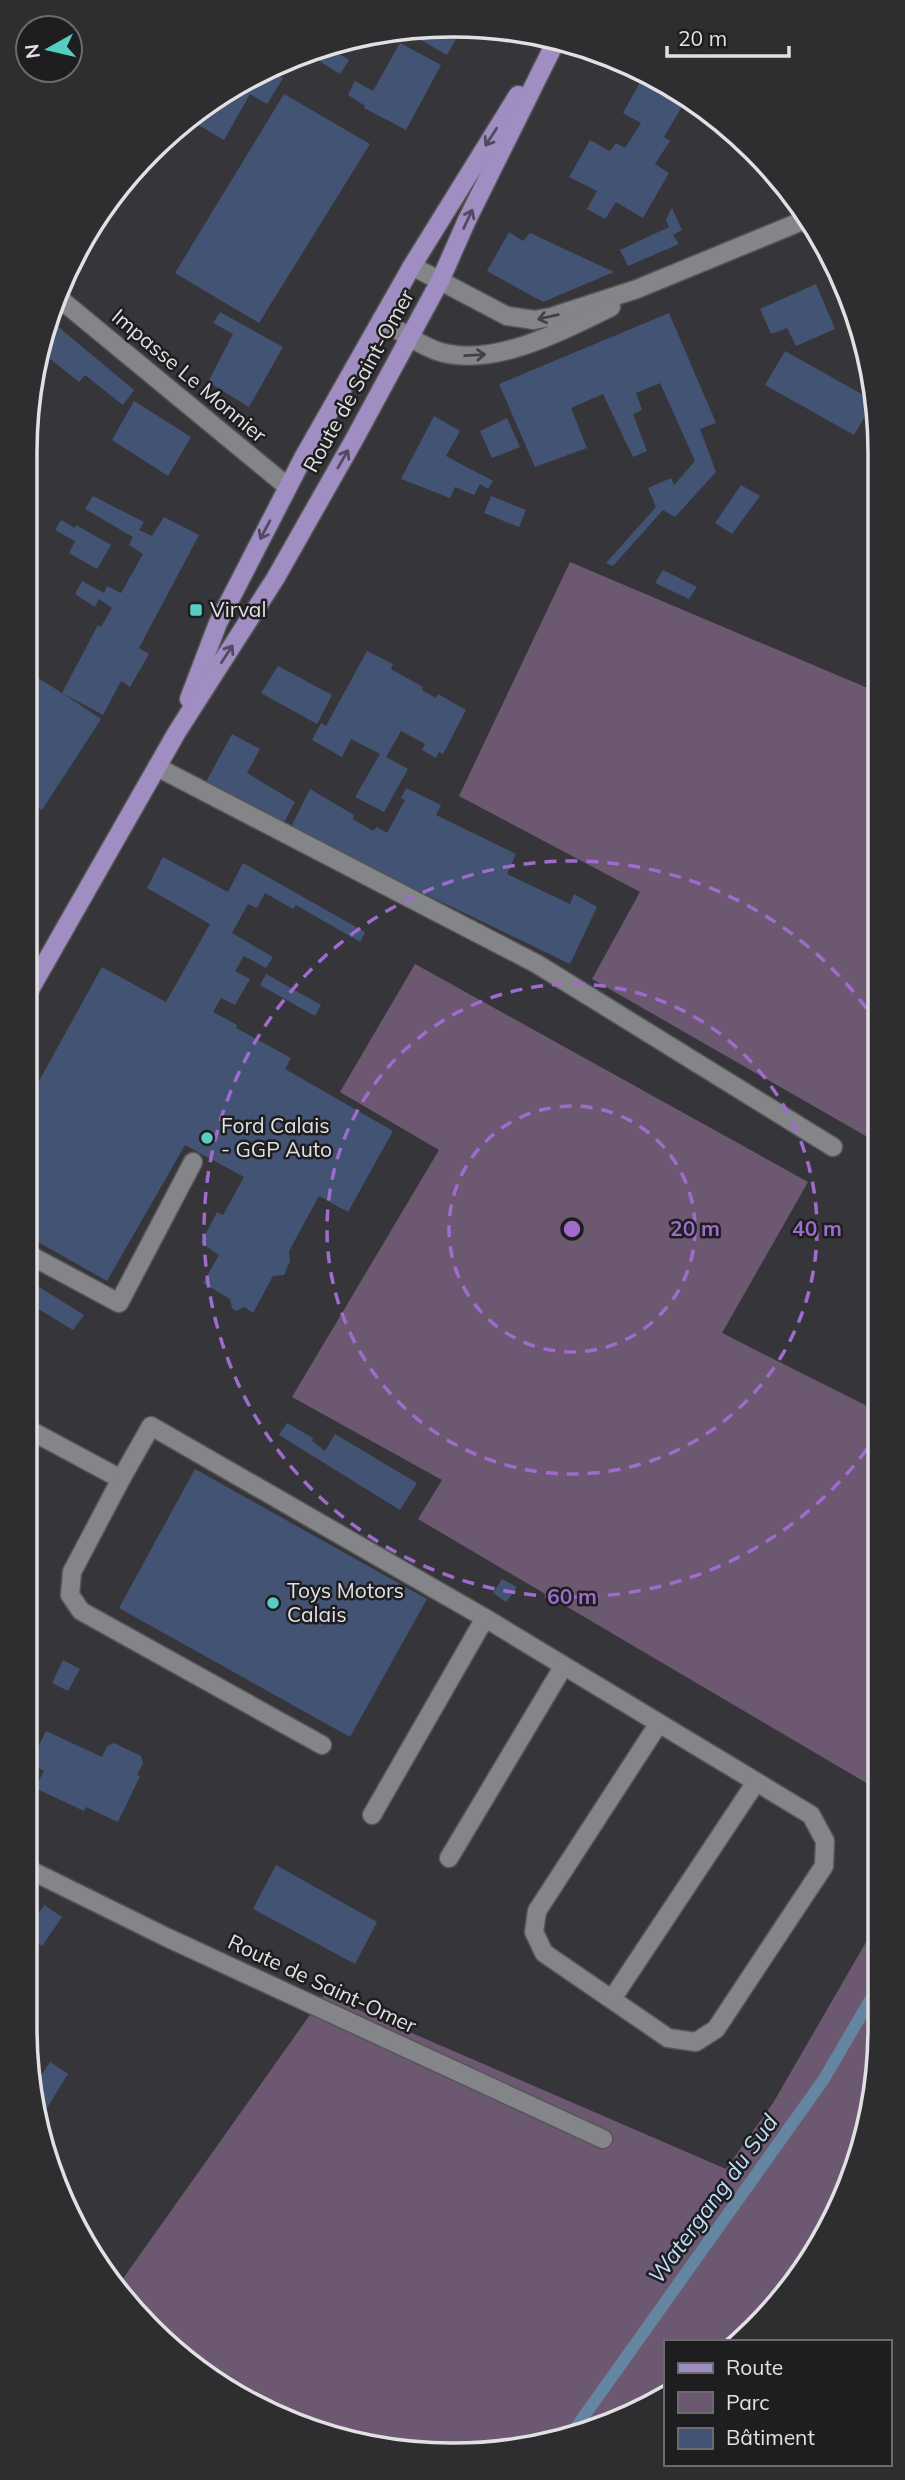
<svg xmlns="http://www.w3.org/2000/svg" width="905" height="2480" viewBox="0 0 905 2480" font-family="Mulish,sans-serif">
	<rect width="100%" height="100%" fill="#36363a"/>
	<g fill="#6c5871">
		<path d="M570,562L877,692L878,1143L592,979L640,892L459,796Z"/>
		<path d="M415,964L808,1182L722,1333L879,1412L880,1791L418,1519L442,1480L292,1397L439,1150L340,1092Z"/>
		<path d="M880,1918V2028L866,2139L792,2288L735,2342H665V2394L536,2447L396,2452L239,2398L130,2309L117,2287L324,1995L726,2169L773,2103Z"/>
	</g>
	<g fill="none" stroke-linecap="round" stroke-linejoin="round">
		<path stroke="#6586a1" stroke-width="12" d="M572,2433L824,2079L880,1983"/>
	</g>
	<g fill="#425373">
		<path d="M399,28L409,29L460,32L447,55Z"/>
		<path d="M400,43L441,65L406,130L364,108L365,106L348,95L355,81L373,91Z"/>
		<path d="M332,50L349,60L340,74L319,61L323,53Z"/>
		<path d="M271,71L283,78L267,104L250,94L224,140L193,122L239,82Z"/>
		<path d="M645,73L667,82L687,98L664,137L670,141L655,164L669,173L643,218L616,202L605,219L587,209L597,191L569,177L590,140L610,151L616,143L625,148L641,123L623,113Z"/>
		<path d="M284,94L370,144L259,323L175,273Z"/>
		<path d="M757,156L774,170L781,180L775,184Z"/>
		<path d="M672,208L682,230L673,235L679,244L628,266L620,250L669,227L666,219Z"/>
		<path d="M509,232L523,241L530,233L614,272L543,302L487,271Z"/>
		<path d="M816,284L835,329L796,346L787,328L771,334L760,309Z"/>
		<path d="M220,312L283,347L249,407L208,382L233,334L213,323Z"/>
		<path d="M669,313L716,423L700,429L716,472L675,517L663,510L613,566L606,563L656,507L648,488L671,478L674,485L695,461L660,383L636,393L642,410L633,414L647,451L633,457L603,394L571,408L587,448L535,467L499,384Z"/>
		<path d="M50,320L134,390L123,405L85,375L79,382L38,349L39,341Z"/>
		<path d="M785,351L874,401L854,435L765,385Z"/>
		<path d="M134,401L191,437L168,476L112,440Z"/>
		<path d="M434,416L460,431L446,456L493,481L488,489L480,484L474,495L455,487L450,498L401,479Z"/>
		<path d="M507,418L520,447L492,458L480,431Z"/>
		<path d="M741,485L760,496L732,534L715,523Z"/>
		<path d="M93,496L144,522L139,530L152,536L164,517L199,535L139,648L149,654L130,687L121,681L103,715L62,693L101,719L42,810L24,799V731L38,713L24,704V669L62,693L98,625L101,627L112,608L99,599L95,607L75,594L82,581L104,593L107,586L121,593L143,554L129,545L133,537L85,509Z"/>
		<path d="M491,496L526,510L519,527L484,513Z"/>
		<path d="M61,520L75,528L76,525L111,545L97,569L69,553L75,541L55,530Z"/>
		<path d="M663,570L697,587L689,599L655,583Z"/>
		<path d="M367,651L393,664L391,669L423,687L422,690L436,698L438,694L466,710L443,754L439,752L436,758L422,750L425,744L401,731L386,757L408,769L384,812L355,797L380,754L351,739L342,757L312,740L321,723L326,726Z"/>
		<path d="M278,666L332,695L317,724L261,693Z"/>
		<path d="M232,734L260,749L247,773L295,802L282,826L206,782Z"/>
		<path d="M406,788L441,805L436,815L516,854L507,874L570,904L574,894L597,907L570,964L290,829L310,789L354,815L353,819L373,831L377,827L387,833L405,800L401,798Z"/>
		<path d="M163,857L228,892L243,863L365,932L360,942L296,905L293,909L265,893L257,908L248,904L232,933L273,957L266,968L244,956L235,971L250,979L235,1005L221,998L213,1012L237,1025L236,1028L291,1058L285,1069L393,1131L348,1212L319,1196L289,1251L290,1261L284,1275L273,1276L253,1313L244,1307L236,1311L232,1308L230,1299L203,1283L219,1255L201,1243L217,1212L223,1215L244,1177L185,1145L107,1281L24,1234V1108L102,967L166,1002L210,924L147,888Z"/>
		<path d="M266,974L321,1005L315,1016L260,985Z"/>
		<path d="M36,1285L84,1315L73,1330L25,1301Z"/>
		<path d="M287,1423L313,1438L312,1441L325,1451L335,1434L417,1483L400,1510L279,1435Z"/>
		<path d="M195,1469L427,1599L350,1737L119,1608Z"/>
		<path d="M502,1579L517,1587L506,1602L493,1593Z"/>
		<path d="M63,1660L80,1669L68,1691L52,1683Z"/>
		<path d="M46,1731L102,1757L107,1746L114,1743L141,1756L143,1763L137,1775L140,1776L118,1822L86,1807L84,1811L35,1788L44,1771L30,1764Z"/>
		<path d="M276,1865L377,1922L355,1964L253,1909Z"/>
		<path d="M44,1905L62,1917L42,1946L25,1934Z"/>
		<path d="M50,2062L68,2074L40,2119L34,2086Z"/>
	</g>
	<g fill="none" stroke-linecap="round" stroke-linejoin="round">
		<g stroke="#555557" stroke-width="21">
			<g id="lane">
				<path d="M157,767L537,964L833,1147"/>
				<path d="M24,1252L119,1303L193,1162"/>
				<path d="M24,1427L121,1479L72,1572L70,1595L81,1611L322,1745"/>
				<path d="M121,1479L151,1426L485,1618L811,1815L825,1841L824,1866L716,2029L696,2042L668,2038L544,1953L534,1932L537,1911L659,1723"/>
				<path d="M372,1815L485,1618"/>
				<path d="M449,1858L563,1667"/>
				<path d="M612,1999L756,1782"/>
			</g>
		</g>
		<g stroke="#555557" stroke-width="21">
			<g id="street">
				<path d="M60,299L288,487"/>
				<path d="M24,1867L166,1937L603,2139"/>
			</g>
		</g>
		<g stroke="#555557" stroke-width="21">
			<g id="secondary">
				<path d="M412,266L507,316L534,320L551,317L637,289L807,219"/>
				<path d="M381,320C399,330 417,344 437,351C491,369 563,331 611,307"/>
			</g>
		</g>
		<g stroke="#555557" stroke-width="21">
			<g id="primary">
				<path d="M189,699L218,623L303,458L412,266L518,95"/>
				<path d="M24,1000L177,732L275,579L355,438L440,281L467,220L557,39"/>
			</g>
		</g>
		<use href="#lane" stroke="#848589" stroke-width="18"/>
		<use href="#street" stroke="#848589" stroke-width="18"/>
		<use href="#secondary" stroke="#848589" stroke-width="18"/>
		<use href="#primary" stroke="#a08dc1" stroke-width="18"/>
	</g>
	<defs><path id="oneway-shaft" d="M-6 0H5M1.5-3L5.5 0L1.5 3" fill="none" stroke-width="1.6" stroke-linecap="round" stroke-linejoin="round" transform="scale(1.75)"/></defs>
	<g stroke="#524a60">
		<use href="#oneway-shaft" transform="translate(491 137) rotate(123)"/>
		<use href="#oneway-shaft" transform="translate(468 219) rotate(-65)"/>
		<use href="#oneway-shaft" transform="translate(343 459) rotate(-60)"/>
		<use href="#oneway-shaft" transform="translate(265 530) rotate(118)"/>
		<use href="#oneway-shaft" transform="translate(227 654) rotate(-57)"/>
	</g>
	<g stroke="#424245">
		<use href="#oneway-shaft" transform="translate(548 317) rotate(167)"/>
		<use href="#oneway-shaft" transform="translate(475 355) rotate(-3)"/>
	</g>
	<g fill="none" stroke="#9f6bcc" stroke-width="3.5" stroke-dasharray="12 9">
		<circle cx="572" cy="1229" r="123"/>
		<circle cx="572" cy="1229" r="245"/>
		<path d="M879 1432A368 368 0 1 1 877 1023"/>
	</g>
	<g fill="#57cec2" stroke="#1e1e20" stroke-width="2.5">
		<rect x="189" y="603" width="14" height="14" rx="3.5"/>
		<circle cx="207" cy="1138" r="7"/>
		<circle cx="273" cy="1603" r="7"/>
	</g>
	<g text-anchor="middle" stroke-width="5" stroke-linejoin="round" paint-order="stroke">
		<g font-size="21" fill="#e1e1e3" stroke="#1e1e20">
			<text transform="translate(189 376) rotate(40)" y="7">Impasse Le Monnier</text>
			<text transform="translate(359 381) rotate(-61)" y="7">Route de Saint-Omer</text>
			<text transform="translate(322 1984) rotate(25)" y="7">Route de Saint-Omer</text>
		</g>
		<g font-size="21" fill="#e1e1e3" stroke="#1e1e20" text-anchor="start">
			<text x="210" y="617">Virval</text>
			<text x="221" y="1133">Ford Calais<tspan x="221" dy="24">- GGP Auto</tspan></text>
			<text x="287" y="1598">Toys Motors<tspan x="287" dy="24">Calais</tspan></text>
		</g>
		<g font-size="23" font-style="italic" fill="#bddffa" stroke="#1e1e20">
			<text transform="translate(713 2199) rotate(-54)" y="8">Watergang du Sud</text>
		</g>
	</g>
	<path d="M0 0H905V2480H0ZM452 37H453A415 415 0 0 1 868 452V2028A415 415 0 0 1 453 2443H452A415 415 0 0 1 37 2028V452A415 415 0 0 1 452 37Z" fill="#2e2e30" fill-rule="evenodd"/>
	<path fill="none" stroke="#e1e1e3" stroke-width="3.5" d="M452 37H453A415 415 0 0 1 868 452V2028A415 415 0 0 1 453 2443H452A415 415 0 0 1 37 2028V452A415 415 0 0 1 452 37Z"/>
	<circle cx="572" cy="1229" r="10" fill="#9f6bcc" stroke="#1e1e20" stroke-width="3.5"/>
	<g font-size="21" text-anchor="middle" font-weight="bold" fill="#9f6bcc" stroke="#1e1e20" stroke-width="5" stroke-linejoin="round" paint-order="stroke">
		<text x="695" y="1236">20 m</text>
		<text x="817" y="1236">40 m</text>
		<text x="572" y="1604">60 m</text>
	</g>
	<rect x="664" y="2340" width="228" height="126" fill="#1e1e20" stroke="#6c6c6e" stroke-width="2"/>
	<rect x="678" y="2363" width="35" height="10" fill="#a08dc1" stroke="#6c6c6e" stroke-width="2"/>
	<text x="726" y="2375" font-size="21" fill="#e1e1e3">Route</text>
	<rect x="678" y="2392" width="35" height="21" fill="#6c5871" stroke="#6c6c6e" stroke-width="2"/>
	<text x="726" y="2410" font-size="21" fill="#e1e1e3">Parc</text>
	<rect x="678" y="2428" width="35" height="21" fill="#425373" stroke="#6c6c6e" stroke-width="2"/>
	<text x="726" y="2445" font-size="21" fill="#e1e1e3">Bâtiment</text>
	<g transform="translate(49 49) rotate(262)"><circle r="33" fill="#1e1e20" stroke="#6c6c6e" stroke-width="2"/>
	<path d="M0-5L12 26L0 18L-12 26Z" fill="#57cec2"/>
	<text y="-10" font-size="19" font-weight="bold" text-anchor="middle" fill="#e1e1e3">N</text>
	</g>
	<path d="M667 46v10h122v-10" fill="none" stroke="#e1e1e3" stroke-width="3.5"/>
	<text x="678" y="46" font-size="21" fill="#e1e1e3" stroke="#1e1e20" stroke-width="5" paint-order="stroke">20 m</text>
</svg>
